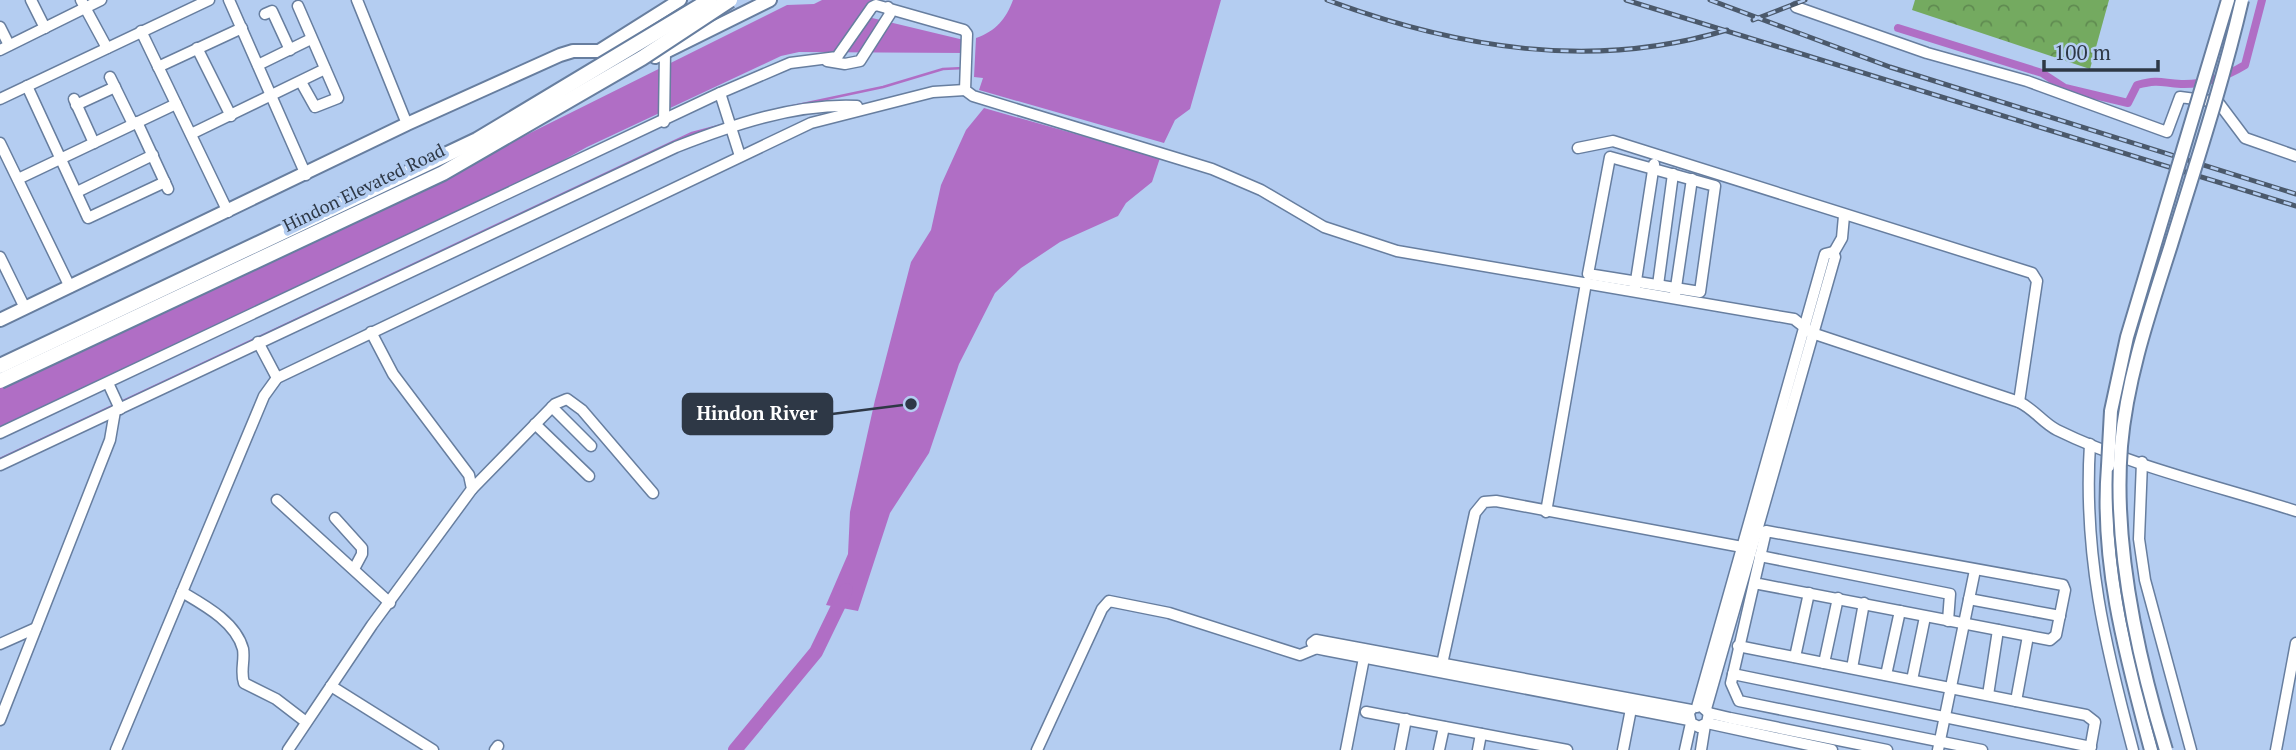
<svg xmlns="http://www.w3.org/2000/svg" width="2296" height="750" viewBox="0 0 2296 750" font-family="'PT Serif',serif">
	<defs>
		<pattern id="park-crowns" width="20" height="18" patternUnits="userSpaceOnUse" patternTransform="scale(1.75)"><rect width="20" height="18" fill="#74aa60"/><path d="M2 6a3 3 0 1 1 6 0M12 15a3 3 0 1 1 6 0" fill="none" stroke="#608b51"/></pattern>
	</defs>
	<rect width="100%" height="100%" fill="#b4cdf1"/>
	<path fill="url(#park-crowns)" d="M1915,0H2109L2090,69L1912,10Z"/>
	<g fill="#b06ec5">
		<path d="M822,0H878L867,4L868,17L964,40V53L799,52L781,56L587,147L481,206L0,429V377L524,136L787,5L814,4Z"/>
		<path d="M1013,0H1221L1190,109L1175,120L1164,143L979,90L983,78L974,77L976,38C996,31 1006,19 1013,0Z"/>
		<path d="M984,108L1160,158L1152,182L1126,203L1118,216L1060,242L1021,268L995,293L959,364L929,453L890,513L858,611L826,605L848,554L850,512L875,400L911,262L931,230L941,185L966,130Z"/>
	</g>
	<g fill="none" stroke-linecap="round" stroke-linejoin="round">
		<g stroke="#b06ec5" stroke-width="2.5">
			<path d="M779,109L883,87L943,69L964,68"/>
			<path d="M0,459L692,133L726,124"/>
		</g>
		<path stroke="#b06ec5" stroke-width="8" d="M1898,28L2042,73L2065,88L2128,103L2137,85C2160,79 2161,83 2181,84C2203,85 2227,76 2245,65L2262,0"/>
		<path stroke="#b06ec5" stroke-width="14" d="M735,750L816,652L846,590"/>
		<g stroke="#677e9f" stroke-width="13">
			<g id="minor">
				<path d="M31,0L45,28"/>
				<path d="M81,0L107,48"/>
				<path d="M229,0L306,175"/>
				<path d="M357,0L407,124"/>
				<path d="M298,6L338,98L315,107L301,82"/>
				<path d="M1796,7L1927,53L2027,81L2167,132L2180,97L2218,102L2245,138L2296,156"/>
				<path d="M265,14L272,11L290,50"/>
				<path d="M0,27L9,45"/>
				<path d="M141,31L228,212"/>
				<path d="M197,48L231,116"/>
				<path d="M0,50L101,0"/>
				<path d="M827,61L845,64L860,61L890,14L888,7"/>
				<path d="M258,65L311,39"/>
				<path d="M158,67L242,28"/>
				<path d="M110,77L133,124"/>
				<path d="M27,86L88,218L165,182"/>
				<path d="M720,93L740,156"/>
				<path d="M0,99L209,0"/>
				<path d="M74,99L94,143"/>
				<path d="M76,105L115,87"/>
				<path d="M137,122L168,189"/>
				<path d="M664,122L665,51"/>
				<path d="M191,134L325,69"/>
				<path d="M0,143L70,287"/>
				<path d="M1578,148L1613,141L2032,273L2037,281L2019,402"/>
				<path d="M1610,157L1715,186L1700,292L1588,274Z"/>
				<path d="M18,179L176,104"/>
				<path d="M77,192L153,155"/>
				<path d="M1834,252L1842,238L1844,216"/>
				<path d="M0,257L25,308"/>
				<path d="M1658,285L1673,174"/>
				<path d="M1635,287L1654,164"/>
				<path d="M1675,294L1692,179"/>
				<path d="M258,342L277,378"/>
				<path d="M108,383L120,409"/>
				<path d="M552,407L591,446"/>
				<path d="M535,424L589,476"/>
				<path d="M0,433L720,93L790,63L837,57L872,7L876,5L964,30L967,34L965,90L973,96L1212,169L1261,190L1324,227L1397,251L1794,319L1812,333L2019,402C2034,409 2043,423 2057,430C2130,466 2218,486 2296,511"/>
				<path d="M2090,444C2083,553 2105,645 2133,750"/>
				<path d="M2142,462L2139,539L2145,580L2191,750"/>
				<path d="M0,465L676,147C732,125 796,103 857,106"/>
				<path d="M472,489L555,404L567,399L582,410L653,493"/>
				<path d="M277,500L390,603"/>
				<path d="M1546,512L1586,283"/>
				<path d="M335,518L362,548V554L354,569"/>
				<path d="M1760,556L1950,594L1948,621"/>
				<path d="M1754,583L1766,531L2063,585L2065,590L2056,635L2050,640L1754,583L1731,683L1739,701L1982,750"/>
				<path d="M182,592C204,605 236,622 243,649C245,661 240,671 244,683L276,699L306,722"/>
				<path d="M1969,599L2060,616"/>
				<path d="M0,644L36,628"/>
				<path d="M1738,646L2086,715L2095,722L2090,750"/>
				<path d="M1795,657L1809,593"/>
				<path d="M1824,663L1838,598"/>
				<path d="M1442,664L1475,513L1484,502L1496,501L1742,547"/>
				<path d="M1852,668L1864,603"/>
				<path d="M1733,674L2091,747"/>
				<path d="M1886,675L1900,611"/>
				<path d="M1912,680L1925,617"/>
				<path d="M331,686L433,750"/>
				<path d="M1988,695L1998,630"/>
				<path d="M2016,701L2028,636"/>
				<path d="M1701,706L1709,713L1730,718L1887,750"/>
				<path d="M1697,707L1825,254L1833,252L1835,257L1706,709"/>
				<path d="M1366,712L1567,750"/>
				<path d="M1689,714L1691,723L1699,727L1707,723L1709,713"/>
				<path d="M0,720L110,440L115,411"/>
				<path d="M1689,720L1325,650L1315,648L1312,643L1316,640L1691,710"/>
				<path d="M1707,723L1832,750"/>
				<path d="M116,750L264,396L277,378L811,123L933,92L965,90"/>
				<path d="M288,750L372,625L472,489L469,475L393,374L371,332"/>
				<path d="M495,750L498,746"/>
				<path d="M1037,750L1102,609L1109,601L1169,613L1300,655L1317,648"/>
				<path d="M1346,750L1364,658"/>
				<path d="M1400,750L1406,719"/>
				<path d="M1439,750L1444,727"/>
				<path d="M1478,750L1481,734"/>
				<path d="M1623,750L1631,709"/>
				<path d="M1685,750L1691,723"/>
				<path d="M1701,750L1705,725"/>
				<path d="M1938,750L1975,570"/>
				<path d="M2276,750L2296,643"/>
			</g>
		</g>
		<g stroke="#677e9f" stroke-width="16">
			<g id="major">
				<path d="M655,57L770,0"/>
				<path d="M0,320L407,124L560,55L573,51H599L680,0"/>
				<path d="M2108,466C2100,563 2126,656 2151,750"/>
			</g>
		</g>
		<use href="#minor" stroke="#fff" stroke-width="10"/>
		<use href="#major" stroke="#fff" stroke-width="12"/>
		<g stroke="#4b596b" stroke-width="5">
			<g id="rail">
				<path d="M1327,0C1457,48 1592,71 1727,30"/>
				<path d="M1626,0L2296,206"/>
				<path d="M1710,0L1890,67L2296,194"/>
				<path d="M1753,20L1805,0"/>
			</g>
		</g>
		<use href="#rail" stroke="#b4cdf1" stroke-width="2.5" stroke-dasharray="8" stroke-linecap="butt"/>
		<g stroke="#677e9f" stroke-width="16" stroke-linecap="butt">
			<g id="major-bridge">
				<path d="M2108,466L2111,411L2127,337L2228,0"/>
				<path d="M2166,750C2137,655 2113,546 2121,446C2127,377 2150,311 2171,245C2196,164 2223,82 2242,0"/>
			</g>
		</g>
		<g stroke="#677e9f" stroke-width="18" stroke-linecap="butt">
			<g id="highway-bridge">
				<path d="M0,366L477,140L710,0"/>
				<path d="M0,381L443,173L642,58L730,0"/>
			</g>
		</g>
		<use href="#major-bridge" stroke="#fff" stroke-width="12"/>
		<use href="#highway-bridge" stroke="#fff" stroke-width="14"/>
	</g>
	<g text-anchor="middle" stroke-width="7" stroke-linejoin="round" paint-order="stroke">
		<g font-size="18" fill="#2e3846" stroke="#b4cdf1">
			<text transform="translate(364 188) rotate(-26)" y="6">Hindon Elevated Road</text>
		</g>
	</g>
	<path fill="none" stroke="#2e3846" stroke-width="2.5" d="M911 404L832 414"/>
	<circle fill="#2e3846" stroke="#b4cdf1" stroke-width="2.5" cx="911" cy="404" r="7"/>
	<rect fill="#2e3846" stroke="#2e3846" stroke-width="2.5" x="683" y="394" width="149" height="40" rx="7"/>
	<g font-size="19" text-anchor="middle" font-weight="bold" fill="#fff">
		<text x="757" y="420">Hindon River</text>
	</g>
	<path d="M2044 60v10h114v-10" fill="none" stroke="#2e3846" stroke-width="3.5"/>
	<text x="2054" y="60" font-size="21" fill="#2e3846" stroke="#b4cdf1" stroke-width="5" paint-order="stroke">100 m</text>
</svg>
